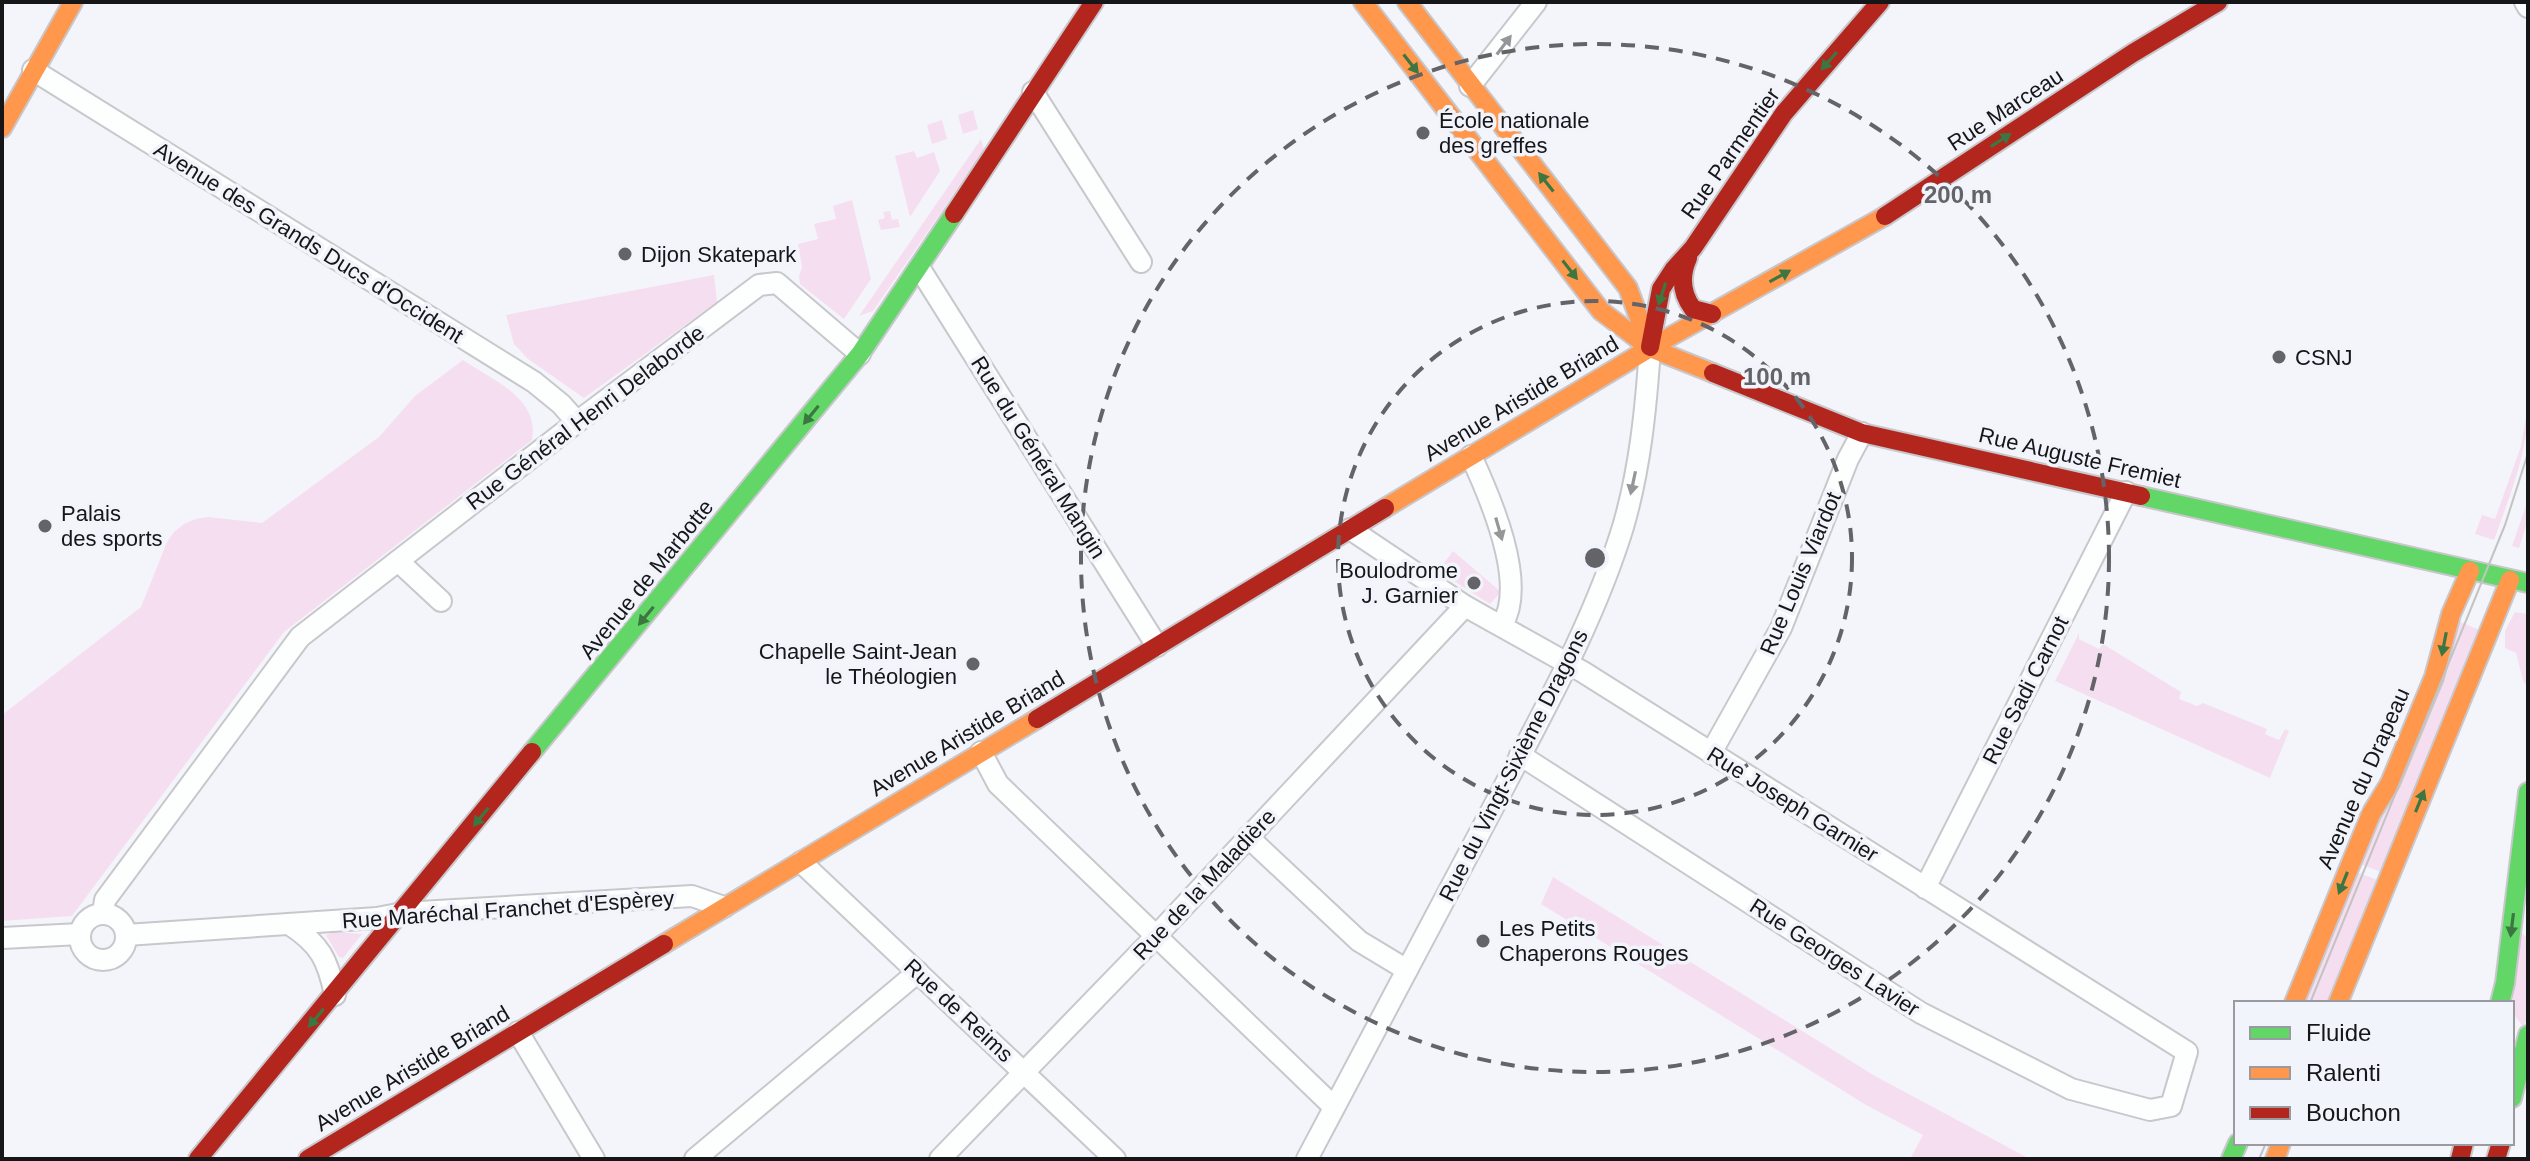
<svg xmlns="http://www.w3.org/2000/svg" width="2530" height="1161" viewBox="0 0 2530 1161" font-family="Helvetica,sans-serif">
	<rect width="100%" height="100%" fill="#f4f5fa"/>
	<g fill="#f6def1">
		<path d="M973,110L978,129L963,134L958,115Z"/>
		<path d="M942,120L947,139L932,144L927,125Z"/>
		<path d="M981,139L984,150L873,311L859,316Z"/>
		<path d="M914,151L917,158L934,152L940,171L910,217L895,156Z"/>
		<path d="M852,200L871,279L844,319L800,284L799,276L802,267L798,244L818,239L814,224L836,219L833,206Z"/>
		<path d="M890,211L892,220L898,219L900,227L881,230L878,220L885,218L883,212Z"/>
		<path d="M714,275L717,302L584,398L528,359L514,344L506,315Z"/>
		<path d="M463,360C492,380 540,398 532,440L284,632L72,916L2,921V715L141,607L167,542L174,532L184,524L196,519L208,517L262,523L379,437L415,396Z"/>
		<path d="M2528,406C2528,453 2510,495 2494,540L2475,534L2482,515L2495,519L2521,446Z"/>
		<path d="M2528,500V520L2519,548L2512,546Z"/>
		<path d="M1453,551L1501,592L1490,604L1438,571Z"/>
		<path d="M2515,612L2528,614V687L2523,681L2516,653L2505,648V631Z"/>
		<path d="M2456,620L2482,631L2384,873L2357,863Z"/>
		<path d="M2079,633V639L2099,649L2103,644L2181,692L2179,699L2197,706L2203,703L2267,729L2265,734L2279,740L2285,729L2289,731L2270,778L2055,681Z"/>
		<path d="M2354,871L2380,881L2331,1003H2300Z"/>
		<path d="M1553,877L1875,1076L2030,1159H1910L1923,1135L1866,1105L1541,904Z"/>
		<path d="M2517,928L2528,939V1014L2524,1028L2512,1012Z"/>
		<path d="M336,932L362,934L343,958L339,957L326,935Z"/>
	</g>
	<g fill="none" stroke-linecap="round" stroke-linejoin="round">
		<g stroke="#c8c8cc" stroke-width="24">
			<g id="street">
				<path d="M2525,2L2528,7"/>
				<path d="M33,70L534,382L561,404L577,422"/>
				<path d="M1470,86L1536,2"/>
				<path d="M1033,92L1141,262"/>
				<path d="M920,269L1157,646"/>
				<path d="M1471,456C1490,497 1528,583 1502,625"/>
				<path d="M1350,529L1465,606L1583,672L2187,1052L2171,1106L2150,1110L2071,1089L1921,1013L1520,755"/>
				<path d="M398,561L441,601"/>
				<path d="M981,752L998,784L1334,1107"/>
				<path d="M1711,753L1781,628L1848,459L1862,433"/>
				<path d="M1248,837L1359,941L1407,970"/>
				<path d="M801,862L1115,1159"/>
				<path d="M1925,888L2126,492"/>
				<path d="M103,914L105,900L300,637L577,422L759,285L777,283L860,354"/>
				<circle cx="103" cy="937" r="23"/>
				<path d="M289,924C320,944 328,960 335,995"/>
				<path d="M126,935L377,918L403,913L692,896L724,907"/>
				<path d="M2,938L80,934"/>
				<path d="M518,1032L594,1159"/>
				<path d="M695,1159L918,972"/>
				<path d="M940,1159L1156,936L1465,606"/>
				<path d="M1307,1159C1373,1034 1440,910 1505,785C1549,701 1595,618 1623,527C1640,469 1646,408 1650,348"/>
			</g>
		</g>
		<g stroke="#c8c8cc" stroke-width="22">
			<g id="fast">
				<path d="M2141,496L2528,583"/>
				<path d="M532,752L860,354L954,214"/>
				<path d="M2500,1003L2505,983L2528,792"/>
				<path d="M2512,1098L2528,1035"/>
				<path d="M2231,1159L2238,1143"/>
			</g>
		</g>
		<g stroke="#c8c8cc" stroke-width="22">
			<g id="slow">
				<path d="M1363,2L1601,311L1650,348L1713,373"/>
				<path d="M1407,2L1628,288L1650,348"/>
				<path d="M2,128L73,2"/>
				<path d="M1385,508L1650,348L1885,216"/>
				<path d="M664,944L1037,719"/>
				<path d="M2294,1003L2371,814L2390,783L2434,677L2451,614L2470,571"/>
				<path d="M2338,1003L2510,580"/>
				<path d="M2275,1159L2281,1143"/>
			</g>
		</g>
		<g stroke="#c8c8cc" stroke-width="22">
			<g id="jam">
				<path d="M954,214L1094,2"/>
				<path d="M1885,216L2133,53L2218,2"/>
				<path d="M1688,258C1680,276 1681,293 1693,309L1712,314"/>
				<path d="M1650,347L1661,289L1674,269L1693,248L1784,113L1880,2"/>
				<path d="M1713,373L1862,433L2141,496"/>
				<path d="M1037,719L1385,508"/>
				<path d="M198,1159L532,752"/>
				<path d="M308,1159L664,944"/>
				<path d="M2460,1159L2464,1143"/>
				<path d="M2496,1159L2501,1143"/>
			</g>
		</g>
		<use href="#street" stroke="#fdfefe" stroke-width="20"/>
		<use href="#fast" stroke="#63d668" stroke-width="18"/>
		<use href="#slow" stroke="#ff974d" stroke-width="18"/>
		<use href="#jam" stroke="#b3261e" stroke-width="18"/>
		<g stroke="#c3c3c4" stroke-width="2">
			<path d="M2310,1003L2505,525L2528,453"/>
			<path d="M2259,1159L2266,1143"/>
		</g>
	</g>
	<defs><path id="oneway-solid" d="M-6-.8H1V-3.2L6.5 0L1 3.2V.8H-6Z" transform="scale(2)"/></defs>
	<g fill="#959697">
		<use href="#oneway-solid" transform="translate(1504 45) rotate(-53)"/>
		<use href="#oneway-solid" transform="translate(1633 483) rotate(102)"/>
		<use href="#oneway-solid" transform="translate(1499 529) rotate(74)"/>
	</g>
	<g fill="#3c7640">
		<use href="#oneway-solid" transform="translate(1829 61) rotate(131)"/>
		<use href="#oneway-solid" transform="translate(1411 64) rotate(52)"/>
		<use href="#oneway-solid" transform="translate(2001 140) rotate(-33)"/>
		<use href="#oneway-solid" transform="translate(1546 182) rotate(-128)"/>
		<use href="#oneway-solid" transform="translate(1570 270) rotate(52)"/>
		<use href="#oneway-solid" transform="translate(1780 276) rotate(-29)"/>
		<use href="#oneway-solid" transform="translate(1662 294) rotate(108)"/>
		<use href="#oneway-solid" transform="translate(811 415) rotate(129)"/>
		<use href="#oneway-solid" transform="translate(646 616) rotate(129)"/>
		<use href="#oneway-solid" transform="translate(2444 644) rotate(101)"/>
		<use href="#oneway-solid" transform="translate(2420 801) rotate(-68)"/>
		<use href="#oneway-solid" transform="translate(481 817) rotate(129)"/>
		<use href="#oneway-solid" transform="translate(2343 883) rotate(112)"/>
		<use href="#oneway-solid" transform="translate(2512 925) rotate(97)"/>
		<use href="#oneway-solid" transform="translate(316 1018) rotate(130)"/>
	</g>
	<g fill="none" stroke="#646468" stroke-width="4" stroke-dasharray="14 10">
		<circle cx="1595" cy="558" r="257"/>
		<circle cx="1595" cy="558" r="514"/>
	</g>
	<g fill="#646468" stroke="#f2f4fc" stroke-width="3">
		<circle cx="1423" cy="133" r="8"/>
		<circle cx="625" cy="254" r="8"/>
		<circle cx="2279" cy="357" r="8"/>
		<circle cx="45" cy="526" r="8"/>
		<circle cx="1474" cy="583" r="8"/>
		<circle cx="973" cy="664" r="8"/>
		<circle cx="1483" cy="941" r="8"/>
	</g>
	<g text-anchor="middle" stroke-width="7" stroke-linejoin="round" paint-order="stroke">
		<g font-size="22" fill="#161619" stroke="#f2f4fc">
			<text transform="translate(2005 109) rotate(-33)" y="8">Rue Marceau</text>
			<text transform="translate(1730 153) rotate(-55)" y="8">Rue Parmentier</text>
			<text transform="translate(309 242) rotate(32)" y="8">Avenue des Grands Ducs d'Occident</text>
			<text transform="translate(1521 398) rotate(-31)" y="8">Avenue Aristide Briand</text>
			<text transform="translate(585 417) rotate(-37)" y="8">Rue Général Henri Delaborde</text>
			<text transform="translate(1039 457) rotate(58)" y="8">Rue du Général Mangin</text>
			<text transform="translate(2080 457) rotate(13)" y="8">Rue Auguste Fremiet</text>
			<text transform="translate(1800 573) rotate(-67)" y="8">Rue Louis Viardot</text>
			<text transform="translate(646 579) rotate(-51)" y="8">Avenue de Marbotte</text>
			<text transform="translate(2025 690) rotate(-63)" y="8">Rue Sadi Carnot</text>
			<text transform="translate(967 733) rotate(-31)" y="8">Avenue Aristide Briand</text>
			<text transform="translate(1513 765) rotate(-63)" y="8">Rue du Vingt-Sixième Dragons</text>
			<text transform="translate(2363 778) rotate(-66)" y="8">Avenue du Drapeau</text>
			<text transform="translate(1793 804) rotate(32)" y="8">Rue Joseph Garnier</text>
			<text transform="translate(1204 884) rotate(-47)" y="8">Rue de la Maladière</text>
			<text transform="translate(508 909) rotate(-4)" y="8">Rue Maréchal Franchet d'Espèrey</text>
			<text transform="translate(1835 957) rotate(33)" y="8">Rue Georges Lavier</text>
			<text transform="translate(959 1010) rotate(43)" y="8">Rue de Reims</text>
			<text transform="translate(412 1068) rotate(-31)" y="8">Avenue Aristide Briand</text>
		</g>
		<g font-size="22" fill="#161619" stroke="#f2f4fc" text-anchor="start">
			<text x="1439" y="128">École nationale<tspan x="1439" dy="25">des greffes</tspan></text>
			<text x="641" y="262">Dijon Skatepark</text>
			<text x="2295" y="365">CSNJ</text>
			<text x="61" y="521">Palais<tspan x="61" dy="25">des sports</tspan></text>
			<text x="1458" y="578" text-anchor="end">Boulodrome<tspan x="1458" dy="25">J. Garnier</tspan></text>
			<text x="957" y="659" text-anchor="end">Chapelle Saint-Jean<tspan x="957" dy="25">le Théologien</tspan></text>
			<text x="1499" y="936">Les Petits<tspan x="1499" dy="25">Chaperons Rouges</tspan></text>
		</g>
	</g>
	<circle cx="1595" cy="558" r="12" fill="#646468" stroke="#f2f4fc" stroke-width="4"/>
	<g font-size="24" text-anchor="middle" font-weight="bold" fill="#646468" stroke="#f2f4fc" stroke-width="7" stroke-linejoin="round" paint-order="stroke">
		<text x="1958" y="203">200 m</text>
		<text x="1777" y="385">100 m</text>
	</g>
	<rect width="2530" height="1161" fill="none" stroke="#161619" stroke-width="8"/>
	<rect x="2234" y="1001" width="280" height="144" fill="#f2f4fc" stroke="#9a9ba1" stroke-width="2"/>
	<rect x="2250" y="1027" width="40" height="12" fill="#63d668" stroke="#9a9ba1" stroke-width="2"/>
	<text x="2306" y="1041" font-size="24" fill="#161619">Fluide</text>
	<rect x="2250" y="1067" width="40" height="12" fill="#ff974d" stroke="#9a9ba1" stroke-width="2"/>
	<text x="2306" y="1081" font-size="24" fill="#161619">Ralenti</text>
	<rect x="2250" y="1107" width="40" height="12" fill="#b3261e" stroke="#9a9ba1" stroke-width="2"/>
	<text x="2306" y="1121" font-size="24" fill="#161619">Bouchon</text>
</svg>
